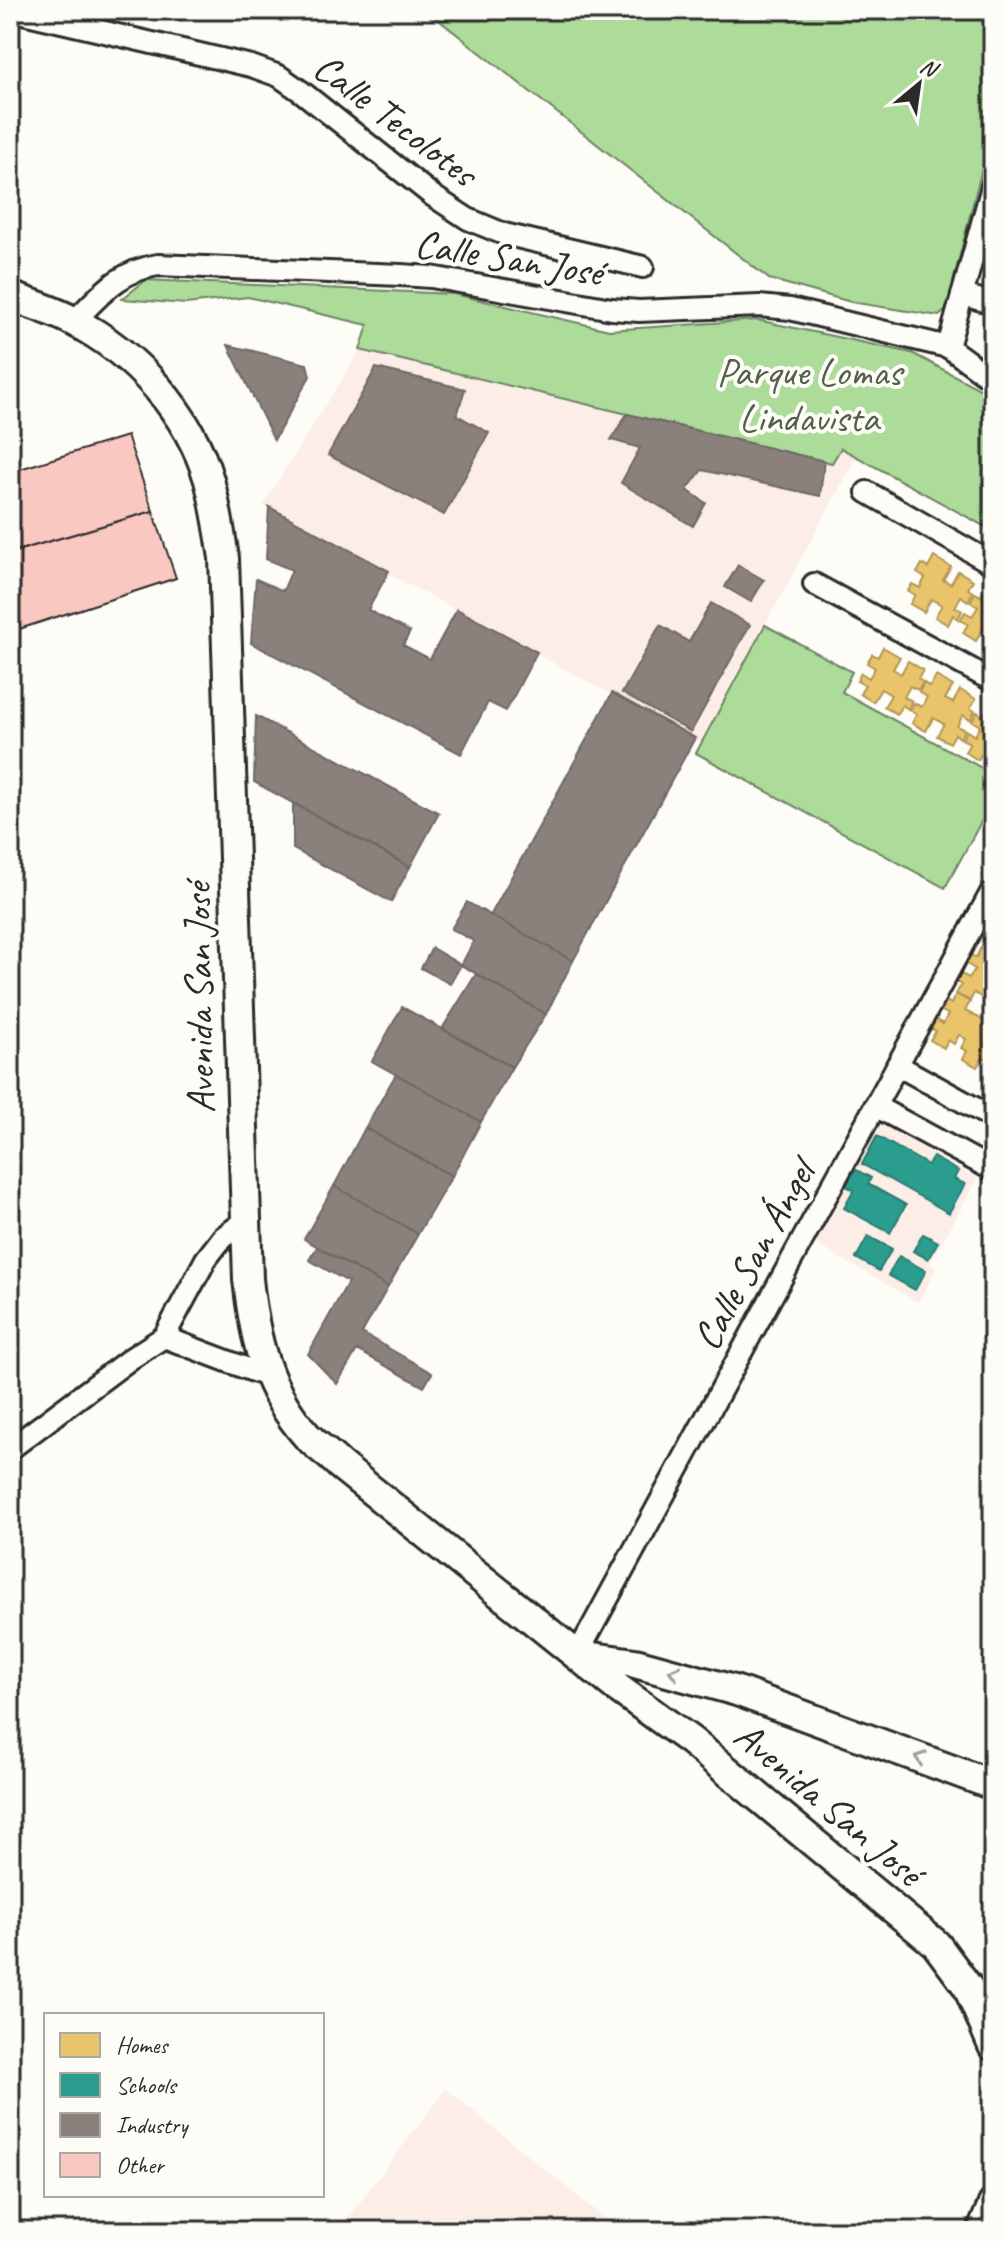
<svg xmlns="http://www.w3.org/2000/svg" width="1003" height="2241" viewBox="0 0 1003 2241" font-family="Caveat,sans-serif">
	<rect width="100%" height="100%" fill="#fdfcf7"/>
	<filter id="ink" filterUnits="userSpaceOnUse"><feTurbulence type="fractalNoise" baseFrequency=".0125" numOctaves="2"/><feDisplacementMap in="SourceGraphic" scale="16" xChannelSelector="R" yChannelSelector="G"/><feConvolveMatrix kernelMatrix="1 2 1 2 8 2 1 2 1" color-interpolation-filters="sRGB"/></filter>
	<g filter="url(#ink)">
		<g fill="#fcede7">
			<path d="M360,350L832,463L841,448L857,456L701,743L263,505Z"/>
			<path d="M877,1122L978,1179L930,1263L937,1268L918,1302L810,1241Z"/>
			<path d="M446,2089L620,2231H338Z"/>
		</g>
		<g fill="#acdb9a" stroke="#6c8362" stroke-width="2">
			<path d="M426,10H993V125L946,310L939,316L851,302L769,279Z"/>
			<path d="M146,280L454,294L609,330L757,320L912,353L993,396V531L841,448L832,463L360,350L368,325L248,297L186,304L122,299Z"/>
			<path d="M765,625L852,672L842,692L993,774V800L945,888L696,753Z"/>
		</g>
		<g fill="#e9c46a" stroke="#b09657" stroke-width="2">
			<path d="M934,557L951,567L943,580L951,584L958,571L973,580L968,589L973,592L968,601L961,596L955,607L962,611L958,619L953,615L948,625L935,617L942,605L931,599L924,612L910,604L915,595L908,591L912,584L920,588L925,578L917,573L922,564L928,568Z"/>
			<path d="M987,586L993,589V633L984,627L976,641L963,633L968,624L960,620L965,612L972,616L978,607L970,602L975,593L981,596Z"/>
			<path d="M883,647L900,657L893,669L901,674L908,661L923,670L918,679L923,682L918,690L910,686L904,697L912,701L908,709L902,705L897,714L884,707L891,695L881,689L873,702L860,694L865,685L857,681L861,673L869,678L875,668L867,663L872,654L878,657Z"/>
			<path d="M936,676L953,686L945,699L953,703L960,690L976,699L970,708L975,711L970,720L963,715L957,726L965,730L960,738L955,734L950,743L937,736L944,724L933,718L926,731L912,723L917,714L910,710L914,703L922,707L927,697L919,692L924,683L930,687Z"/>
			<path d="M989,705L993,708V751L986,746L978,760L965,752L970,743L962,739L967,731L975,736L980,726L972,721L977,712L983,716Z"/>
			<path d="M981,947L993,954V1004L974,993L970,1001L956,994L961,985L955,981L959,973L969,978L975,969L965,963L970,954L976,958Z"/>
			<path d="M956,994L970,1002L965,1011L985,1021L989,1013L993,1015V1038L990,1036L984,1046L993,1051V1054L989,1061L983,1057L977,1067L963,1059L967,1051L961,1048L966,1039L959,1035L954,1044L948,1040L944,1048L930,1040L936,1031L930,1028L935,1019L943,1024L948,1014L940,1010L945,1000L951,1004Z"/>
		</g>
		<g fill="#2a9d8f" stroke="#2a7b71" stroke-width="2">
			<path d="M877,1136L928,1165L933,1157L958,1171L954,1179L965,1184L949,1213L862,1164Z"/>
			<path d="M855,1169L871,1178L868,1184L906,1205L890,1233L844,1208L854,1190L846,1186Z"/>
			<path d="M923,1234L938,1242L928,1259L913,1251Z"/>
			<path d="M868,1236L892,1249L879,1271L856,1258Z"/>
			<path d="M899,1256L926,1271L915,1290L888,1275Z"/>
		</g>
		<g fill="#8a817c" stroke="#6e6764" stroke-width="2">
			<path d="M228,345L307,364L310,376L274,440Z"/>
			<path d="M376,368L465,389L457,415L489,433L444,515L328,455Z"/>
			<path d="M627,414L824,461L820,496L702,470L687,490L706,503L693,526L621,483L640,448L611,440Z"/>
			<path d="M269,507L389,571L368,610L410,632L403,645L430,659L457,609L537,652L506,711L488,702L461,754L251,643L256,579L283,591L292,570L266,559Z"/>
			<path d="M738,565L764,580L751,602L725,587Z"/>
			<path d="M711,603L750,625L691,732L622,693L660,625L689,642Z"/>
			<path d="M612,693L695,738L573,961L490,916Z"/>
			<path d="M256,716L439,813L410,867L254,782Z"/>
			<path d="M293,803L410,867L391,902L293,849Z"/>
			<path d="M467,902L573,961L546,1014L461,965L474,941L451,929Z"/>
			<path d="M432,948L461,965L450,984L421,968Z"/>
			<path d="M476,974L546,1014L512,1067L442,1029Z"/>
			<path d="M402,1007L512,1067L481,1122L372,1061Z"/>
			<path d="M396,1074L481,1122L452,1176L365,1128Z"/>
			<path d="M365,1128L452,1176L418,1234L334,1186Z"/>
			<path d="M334,1186L418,1234L388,1287L304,1239Z"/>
			<path d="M317,1247L388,1287L362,1333L432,1373L424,1387L357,1350L337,1384L308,1354L348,1282L309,1260Z"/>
		</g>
		<g fill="#f9c9c1" stroke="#2b2b2b" stroke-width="2">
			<path d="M127,436L153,511L10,553V472Z"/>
			<path d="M153,511L176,578L10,632V553Z"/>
		</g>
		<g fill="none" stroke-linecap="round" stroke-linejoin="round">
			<g stroke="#2b2b2b" stroke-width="26">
				<g id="street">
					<path d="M10,10L251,66L279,76L302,92L433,196L468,219L504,234L643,267"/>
					<path d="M962,295L993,303"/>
					<path d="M74,321C101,295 118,271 158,265L401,275L431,277L612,309L639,311L759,306L790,309L948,347L993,380"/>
					<path d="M948,347L993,183"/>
					<path d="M867,492L993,564"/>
					<path d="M814,584L993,681"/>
					<path d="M897,1065L993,1118"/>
					<path d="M875,1106L993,1170"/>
					<path d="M164,1337L269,1377"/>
					<path d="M10,1449L130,1359L164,1337L206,1259L223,1237L245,1221"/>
					<path d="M577,1655L993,889"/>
				</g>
			</g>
			<g stroke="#2b2b2b" stroke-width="34">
				<g id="secondary">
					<path d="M10,296C31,304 53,310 73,321C135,353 189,412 209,480C216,505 220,532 224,558L248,1279C254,1337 266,1391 307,1436C317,1446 330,1455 340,1465L619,1689L691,1741L936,1944L968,1987L993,2046"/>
					<path d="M579,1655L635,1663L737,1691L993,1785"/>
					<path d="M982,2231L993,2204"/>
				</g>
			</g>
			<use href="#street" stroke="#fdfcf7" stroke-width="20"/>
			<use href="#secondary" stroke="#fdfcf7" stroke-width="28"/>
		</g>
		<defs><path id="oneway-chevron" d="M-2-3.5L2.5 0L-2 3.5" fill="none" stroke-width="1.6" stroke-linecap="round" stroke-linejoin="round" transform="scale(2)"/></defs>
		<g stroke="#9e9e9b">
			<use href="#oneway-chevron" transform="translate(674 1672) rotate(-166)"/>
			<use href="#oneway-chevron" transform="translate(920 1758) rotate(-160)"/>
		</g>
	</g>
	<g text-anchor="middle" stroke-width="8" stroke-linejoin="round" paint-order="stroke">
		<g font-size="40" fill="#2b2b2b" stroke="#fdfcf7">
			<text transform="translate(396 119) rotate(37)" y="14">Calle Tecolotes</text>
			<text transform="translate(509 257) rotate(9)" y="14">Calle San José</text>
			<text transform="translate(198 998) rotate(-91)" y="14">Avenida San José</text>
			<text transform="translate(753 1255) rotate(-61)" y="14">Calle San Ángel</text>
			<text transform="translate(829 1803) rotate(40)" y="14">Avenida San José</text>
		</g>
		<g font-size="40" fill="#52604c" stroke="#fdfcf7">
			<text x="809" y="385">Parque Lomas<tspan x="809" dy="46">Lindavista</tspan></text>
		</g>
	</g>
	<rect width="1003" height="2241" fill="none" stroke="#fdfcf7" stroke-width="40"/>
	<rect x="20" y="20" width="963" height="2201" fill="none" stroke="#2b2b2b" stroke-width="3" filter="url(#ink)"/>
	<rect x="44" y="2013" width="280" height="184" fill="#fdfcf7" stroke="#a9a8a5" stroke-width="2"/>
	<rect x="60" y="2033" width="40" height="24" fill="#e9c46a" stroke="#a9a8a5" stroke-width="2"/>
	<text x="116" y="2053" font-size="24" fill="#2b2b2b">Homes</text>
	<rect x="60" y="2073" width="40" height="24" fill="#2a9d8f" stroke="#a9a8a5" stroke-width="2"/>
	<text x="116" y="2093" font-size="24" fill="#2b2b2b">Schools</text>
	<rect x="60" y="2113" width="40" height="24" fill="#8a817c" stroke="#a9a8a5" stroke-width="2"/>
	<text x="116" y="2133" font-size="24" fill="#2b2b2b">Industry</text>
	<rect x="60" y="2153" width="40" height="24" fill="#f9c9c1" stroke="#a9a8a5" stroke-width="2"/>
	<text x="116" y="2173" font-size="24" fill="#2b2b2b">Other</text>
	<g transform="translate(919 84) rotate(29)" stroke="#fdfcf7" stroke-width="6" paint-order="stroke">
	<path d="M0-6L14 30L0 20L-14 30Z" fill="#2b2b2b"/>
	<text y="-12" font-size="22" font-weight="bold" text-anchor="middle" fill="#2b2b2b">N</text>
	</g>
</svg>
